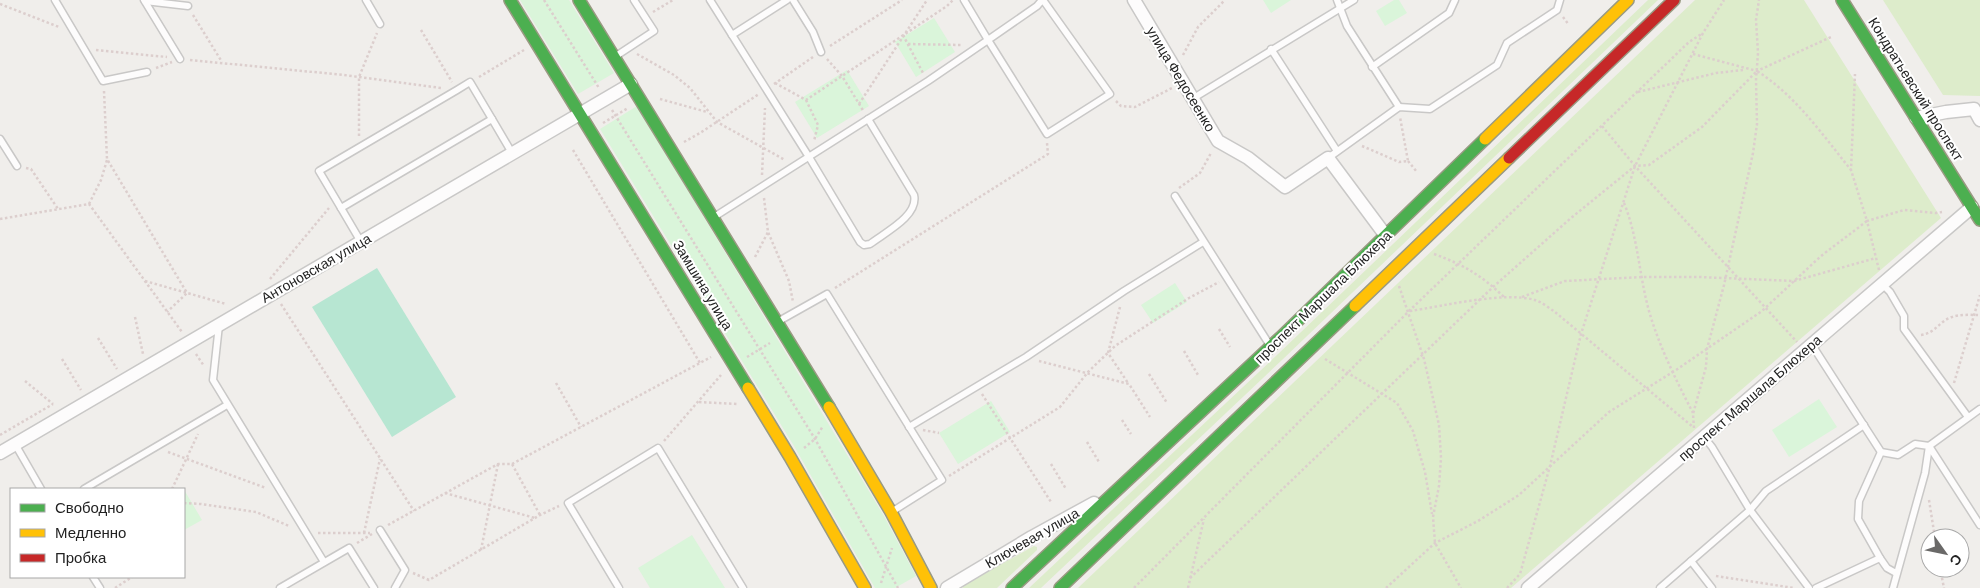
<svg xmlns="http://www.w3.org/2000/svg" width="1980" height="588" viewBox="0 0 1980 588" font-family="Barlow,sans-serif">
	<rect width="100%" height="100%" fill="#f0eeeb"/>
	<g fill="#ddeccb">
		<path d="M1648,0H1658L1282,360L1041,588H1029L1277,355Z"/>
		<path d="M1695,0H1804L1941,218L1511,588H1078Z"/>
		<path d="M1883,0H1980V96L1943,95Z"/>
		<path d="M1034,546L1037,547V550L997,588H963L962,586Z"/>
	</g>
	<g fill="#daf5da">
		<path d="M520,0H569L614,73L578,94Z"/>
		<path d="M1263,0H1291L1271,13Z"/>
		<path d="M1394,0H1399L1407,13L1385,26L1376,11Z"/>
		<path d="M934,18L955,52L916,77L895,42Z"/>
		<path d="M847,70L869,106L817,138L795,102Z"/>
		<path d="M637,106L884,516L916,576L895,588H875L794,446L600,129Z"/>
		<path d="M1175,283L1187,302L1153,323L1141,305Z"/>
		<path d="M1819,399L1837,427L1789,457L1772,430Z"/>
		<path d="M991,401L1010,432L958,464L939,433Z"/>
		<path d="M183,488L202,520L184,530V489H181Z"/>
		<path d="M692,535L725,588H650L638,568Z"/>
	</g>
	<path fill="#b7e6d2" d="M377,268L456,397L392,437L312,307Z"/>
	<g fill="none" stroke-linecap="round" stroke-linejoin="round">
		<g stroke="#c9c8c7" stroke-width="9">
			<g id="lane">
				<path d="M55,0L103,81L147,72"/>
				<path d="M144,0L180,59"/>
				<path d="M366,0L380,24"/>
				<path d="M710,0L809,157L860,242L864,245L870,244C884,233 919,216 914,195L868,119"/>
				<path d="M793,0L813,32L821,52"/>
				<path d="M1042,0L1037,6L988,40L1047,134L1110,94L1043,0"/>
				<path d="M1337,0L1347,26L1399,107"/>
				<path d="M145,1L188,6"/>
				<path d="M732,35L787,0"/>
				<path d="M1271,49L1337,151"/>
				<path d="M616,56L654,31L634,0"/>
				<path d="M1372,67L1449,13L1455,0"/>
				<path d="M1192,99L1354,0"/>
				<path d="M0,139L17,166"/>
				<path d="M1328,158L1399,107L1430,109L1497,65L1507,43L1557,10L1560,0"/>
				<path d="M1175,196L1269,344"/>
				<path d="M341,208L319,171L457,90L470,82L492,119"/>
				<path d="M714,217L928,81L988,40L964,0"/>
				<path d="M361,242L341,208L492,119L512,153"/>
				<path d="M1882,284L1890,292L1904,316V329L1968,417"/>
				<path d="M779,321L827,294L942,480L893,511"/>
				<path d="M219,325L213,380L324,562"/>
				<path d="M1812,345L1881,452L1898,455L1915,444L1929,446L1980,525"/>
				<path d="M909,427L1026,357L1124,291L1203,242"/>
				<path d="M1704,437L1712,447L1750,510L1809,588"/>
				<path d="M15,444L41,489"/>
				<path d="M1881,452L1859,501L1858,519L1880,558L1887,568L1896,573"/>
				<path d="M84,489L227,405"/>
				<path d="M380,530L405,570L395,588"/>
				<path d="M1691,561L1712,588"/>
				<path d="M93,577L100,588"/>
				<path d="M280,588L349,548L374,588"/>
				<path d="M619,588L568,503L658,448L743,588"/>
				<path d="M1660,588L1750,510L1766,491L1864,425"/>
				<path d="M1816,588L1880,558"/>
				<path d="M1893,588L1925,473L1929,446L1980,409"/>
			</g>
		</g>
		<g stroke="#c9c8c7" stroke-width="15">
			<g id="street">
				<path d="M1134,0L1218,141L1248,158L1285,187L1328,158L1386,236"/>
				<path d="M1916,118L1946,112L1974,109L1980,120"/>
				<path d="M0,453L631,84"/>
				<path d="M947,588L1032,537L1094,503"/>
				<path d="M1528,588L1972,207"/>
			</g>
		</g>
		<g stroke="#999a82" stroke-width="14">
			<g id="fast">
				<path d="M510,0L748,388"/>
				<path d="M579,0L829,407"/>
				<path d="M1842,0L1980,220"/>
				<path d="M1012,588L1282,336L1485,139"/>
				<path d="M1060,588L1355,306"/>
			</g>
		</g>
		<g stroke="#999a82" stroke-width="14">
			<g id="slow">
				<path d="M1485,139L1628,0"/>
				<path d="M1355,306L1509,158"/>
				<path d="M748,388L790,457L865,588"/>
				<path d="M829,407L891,512L931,588"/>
			</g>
		</g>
		<g stroke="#999a82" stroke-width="14">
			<path id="jam" d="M1509,158L1674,0"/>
		</g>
		<g stroke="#dccecd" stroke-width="2.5" stroke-dasharray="2.5 2.5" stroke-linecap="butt">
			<path d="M544,0L599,88"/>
			<path d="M0,4L59,27"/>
			<path d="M653,12L673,0"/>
			<path d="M193,15L222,62"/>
			<path d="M1563,17L1569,25"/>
			<path d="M421,30L452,82"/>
			<path d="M903,35L923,73"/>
			<path d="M908,44L961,45"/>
			<path d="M830,46L902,0"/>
			<path d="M96,50L167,57"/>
			<path d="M637,54L674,75L690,88L717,122L785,160"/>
			<path d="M1693,54L1757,71L1831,37"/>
			<path d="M1183,55L1198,27L1225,0"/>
			<path d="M827,59L842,76L864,112"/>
			<path d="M190,60L344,75L441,88"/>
			<path d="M156,68L172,62"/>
			<path d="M479,77L524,50"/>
			<path d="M775,83L806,100L947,6L953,0"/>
			<path d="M774,84L813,57"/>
			<path d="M104,91L107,159L187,293L167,312"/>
			<path d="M1638,92L1716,73L1743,70"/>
			<path d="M660,99L707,112"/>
			<path d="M806,100L818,125L814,141"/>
			<path d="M1116,101L1121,106L1135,107L1172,88"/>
			<path d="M859,104L927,0"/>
			<path d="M612,110L815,439L898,588"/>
			<path d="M603,123L628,108"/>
			<path d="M1602,126L1635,166L1797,342"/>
			<path d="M359,136V77L377,33"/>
			<path d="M684,142L700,133L759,94"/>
			<path d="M1362,146L1399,162L1408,161L1400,117"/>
			<path d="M573,150L700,363"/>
			<path d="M1408,161L1417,172"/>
			<path d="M26,168L31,169L58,209"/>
			<path d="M762,175L765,108"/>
			<path d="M1179,188L1200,173L1211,153"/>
			<path d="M764,198L768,232L789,281L793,302"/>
			<path d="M1624,203C1638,237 1639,275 1649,311C1659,346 1676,380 1693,413"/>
			<path d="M89,204L101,180L107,160"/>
			<path d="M0,219L89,204L182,332"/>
			<path d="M1434,254C1464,265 1481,275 1504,297"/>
			<path d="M755,257L768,232"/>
			<path d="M1879,270L1867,221L1904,210L1936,213L1942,212"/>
			<path d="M270,279L329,208"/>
			<path d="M145,281L226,304"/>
			<path d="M1399,286L1424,359L1439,425L1441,458L1439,486L1433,517L1435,543L1461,588"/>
			<path d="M835,288L1048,154L1047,143"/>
			<path d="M1522,297L1565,281L1642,277H1699L1794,281L1876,258"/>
			<path d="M281,304L414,511"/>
			<path d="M1120,307L1108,353L1128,383"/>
			<path d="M1410,311C1444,306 1504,291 1535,300C1542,302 1549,308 1555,312L1693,427"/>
			<path d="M135,317L143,354"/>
			<path d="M1219,329L1230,347"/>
			<path d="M1921,335C1936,333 1939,321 1952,317C1960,314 1971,315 1980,315"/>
			<path d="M98,338L117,369"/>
			<path d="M1184,351L1198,375"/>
			<path d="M196,354L204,366"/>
			<path d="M747,357L770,343"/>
			<path d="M62,359L81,390"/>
			<path d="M1325,359L1397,403L1413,431L1425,472L1432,514"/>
			<path d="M1039,361L1129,384L1150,417"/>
			<path d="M1149,374L1167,403"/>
			<path d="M25,381L53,404"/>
			<path d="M556,383L581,427"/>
			<path d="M1954,383L1980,295"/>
			<path d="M982,394L1051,502"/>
			<path d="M699,402L737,404"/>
			<path d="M1122,420L1131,434"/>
			<path d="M1694,428L1693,414L1706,367L1707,349L1724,285L1753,153L1757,124L1756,80L1758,53L1756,20L1759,0"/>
			<path d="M923,430L939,433"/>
			<path d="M0,435L53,404"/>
			<path d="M664,441L721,375"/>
			<path d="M1087,442L1099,462"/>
			<path d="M804,448L815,439L823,426"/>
			<path d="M168,452L266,488"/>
			<path d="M512,464L711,357"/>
			<path d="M1051,464L1066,489"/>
			<path d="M949,476L1060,407L1088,372L1115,346L1189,298L1219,282"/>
			<path d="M172,489L198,434"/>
			<path d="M445,493L535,518"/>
			<path d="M1929,500L1935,538"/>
			<path d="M184,503L201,504L256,512L289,526"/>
			<path d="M388,525L498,464H512L540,515"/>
			<path d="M318,533H370"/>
			<path d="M364,533L380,459"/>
			<path d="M357,543L372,534"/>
			<path d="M481,550L498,464"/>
			<path d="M1940,568L1944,588"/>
			<path d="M413,573L429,580L540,515L559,506"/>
			<path d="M1716,576L1794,588"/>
			<path d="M1190,578L1493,287L1571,218L1635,166L1649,165L1702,127L1757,71C1796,96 1822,134 1851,170"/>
			<path d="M881,583L892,548"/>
			<path d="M115,588L132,577"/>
			<path d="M1134,588L1409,311L1689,42L1703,33"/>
			<path d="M1188,588L1204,519"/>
			<path d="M1386,588L1435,543L1478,521L1519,495L1609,412L1676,370L1762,311L1821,256L1867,221L1851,170L1855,74"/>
			<path d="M1507,588L1520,574L1550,466L1581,334L1635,166L1703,33L1724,0"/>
		</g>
		<use href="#lane" stroke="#fdfcfc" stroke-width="6"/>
		<use href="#street" stroke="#fdfcfc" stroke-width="12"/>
		<use href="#fast" stroke="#4caf50" stroke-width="11"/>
		<use href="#slow" stroke="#ffc107" stroke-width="11"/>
		<use href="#jam" stroke="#c62828" stroke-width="11"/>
	</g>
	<g text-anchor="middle" stroke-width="4" stroke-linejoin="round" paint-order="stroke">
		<g font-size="14" fill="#222" stroke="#fff">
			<text transform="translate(1181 79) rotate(59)" y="5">улица Федосеенко</text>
			<text transform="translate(1916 89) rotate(58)" y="5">Кондратьевский проспект</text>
			<text transform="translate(316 268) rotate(-30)" y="5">Антоновская улица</text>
			<text transform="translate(703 285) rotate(59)" y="5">Замшина улица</text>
			<text transform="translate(1323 297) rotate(-44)" y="5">проспект Маршала Блюхера</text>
			<text transform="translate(1750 398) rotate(-41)" y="5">проспект Маршала Блюхера</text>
			<text transform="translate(1032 538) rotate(-30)" y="5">Ключевая улица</text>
		</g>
	</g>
	<rect x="10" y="488" width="175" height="90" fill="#ffffff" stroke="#a7a7a7"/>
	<rect x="20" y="504" width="25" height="8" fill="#4caf50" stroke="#a7a7a7"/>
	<text x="55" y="513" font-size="15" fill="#222222">Свободно</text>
	<rect x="20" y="529" width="25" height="8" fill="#ffc107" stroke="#a7a7a7"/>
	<text x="55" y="538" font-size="15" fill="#222222">Медленно</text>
	<rect x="20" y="554" width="25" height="8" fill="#c62828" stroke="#a7a7a7"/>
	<text x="55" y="563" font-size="15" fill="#222222">Пробка</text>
	<g transform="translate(1945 553) rotate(123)"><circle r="24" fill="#ffffff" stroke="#a7a7a7"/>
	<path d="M0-4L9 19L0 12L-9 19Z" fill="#6a6968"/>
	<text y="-8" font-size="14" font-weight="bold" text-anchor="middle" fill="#222222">С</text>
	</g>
</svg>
